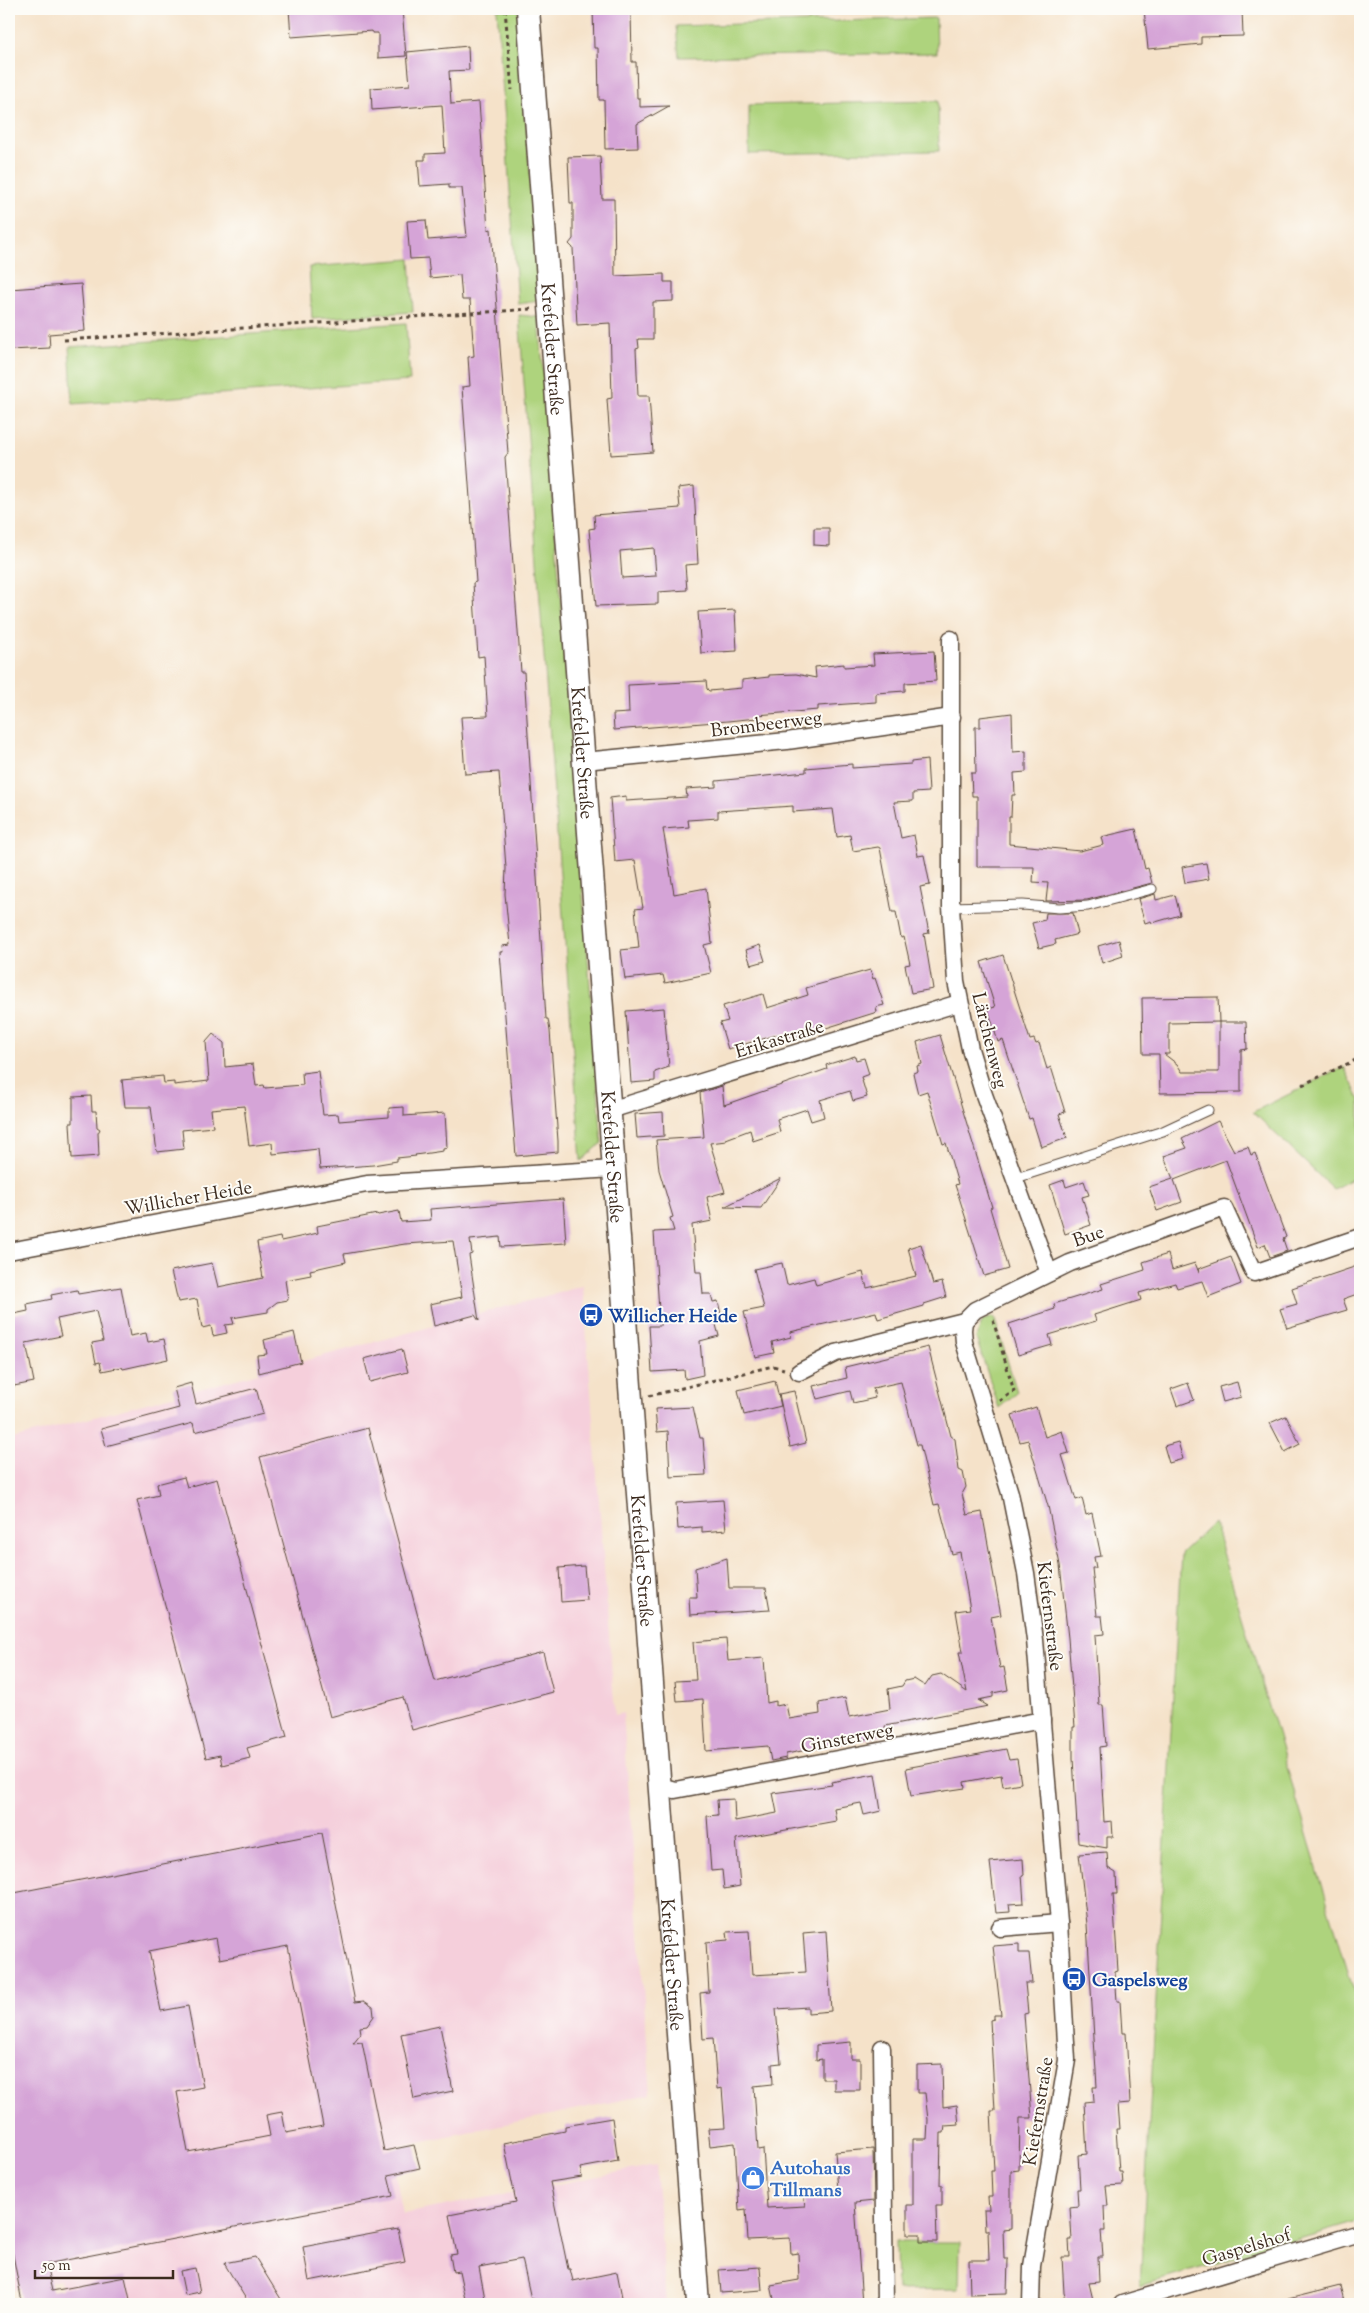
<svg xmlns="http://www.w3.org/2000/svg" width="1369" height="2313" viewBox="0 0 1369 2313" font-family="'Sorts Mill Goudy',serif">
	<rect width="100%" height="100%" fill="#fdfcf7"/>
	<filter id="ink" filterUnits="userSpaceOnUse"><feTurbulence type="fractalNoise" baseFrequency=".02" numOctaves="2"/><feDisplacementMap in="SourceGraphic" scale="10" xChannelSelector="R" yChannelSelector="G"/><feConvolveMatrix kernelMatrix="1 2 1 2 8 2 1 2 1" color-interpolation-filters="sRGB"/></filter>
	<filter id="wash" filterUnits="userSpaceOnUse"><feTurbulence type="fractalNoise" baseFrequency=".0096" numOctaves="4" result="noise"/><feDisplacementMap in="SourceGraphic" scale="20" xChannelSelector="R" yChannelSelector="G"/><feGaussianBlur stdDeviation="1.12" result="paint"/><feColorMatrix in="noise" values="0 0 0 0 0 0 0 0 0 0 0 0 0 0 0 0 0 1.4 0 .05"/><feComposite in="paint" operator="in"/></filter>
	<g filter="url(#wash)">
		<rect width="100%" height="100%" fill="#f5e2c9"/>
		<path fill="#f5cfdb" d="M583,1286L615,1715L623,1713L651,2094L390,2148L403,2214L656,2165L666,2304H65L60,2280L9,2290V1440Z"/>
		<g fill="#aed37d" stroke="#747e4e">
			<path d="M497,9H518L539,301L518,304Z"/>
			<path d="M936,18L937,53L679,57L676,26Z"/>
			<path d="M938,101L939,151L749,154V105Z"/>
			<path d="M410,259L413,312L312,319L309,267Z"/>
			<path d="M519,315L539,317L602,1143L581,1161Z"/>
			<path d="M406,323L410,381L73,404L69,347Z"/>
			<path d="M1344,1067L1360,1100V1175L1333,1189L1253,1112Z"/>
			<path d="M994,1317L1017,1392L999,1408L976,1338L983,1320Z"/>
			<path d="M1214,1522L1360,2012V2221L1140,2286L1181,1553Z"/>
			<path d="M896,2242H960L959,2289L897,2290Z"/>
		</g>
		<g id="blocks">
			<g fill="#d5a4d7" fill-rule="evenodd">
				<path d="M289,9H402L406,56L378,58V33H372V31L291,37Z"/>
				<path d="M593,9H631L632,62H636L637,98H640V107L669,106L637,124L638,148L605,149L604,100H599L598,48H594Z"/>
				<path d="M1144,9H1242L1243,36L1201,37V44L1148,49Z"/>
				<path d="M468,46L469,70L449,71L451,104L479,102L488,230L491,229L495,281L508,453L505,457L521,672H524L546,1019H548L550,1031L558,1141V1152L516,1156L500,952H503L502,946L510,945L505,894L506,868L499,772L465,774L461,717L488,716L484,656L478,657L473,583L476,582L462,387L470,386L468,357L474,356L470,300H462L460,275L430,278L428,258L410,259L407,221L426,220L428,240L467,237L462,188H449V184L420,186L418,160H425V154L445,153L442,105L372,110L371,88L410,85L407,52Z"/>
				<path d="M600,156L602,199H614L615,276L664,274V282H673V301L653,302V339H638L639,348L636,349L638,396H649L653,452L611,455L607,399L612,398L610,323L577,325L573,248L569,244L573,239V203H570L568,157Z"/>
				<path d="M81,284L85,331L49,334L50,348L10,350L9,289Z"/>
				<path d="M694,486L698,564L685,565L687,590L658,592V604L596,606L589,529L595,528L594,515L680,508L678,488ZM654,548L656,576L622,578L620,551Z"/>
				<path d="M814,528H829V546L814,545Z"/>
				<path d="M735,610L737,651L701,653L698,612Z"/>
				<path d="M934,651L936,681L905,683V691L876,693V702L818,706V710L757,715V718L728,721L614,730L613,714L629,713L628,685L706,681L707,689L709,691L742,688V680L769,677V675L796,674L816,678L815,667L844,664V667L874,665L873,654Z"/>
				<path d="M1012,713L1013,752L1026,751V772L1014,773L1015,795H1012L1011,817H1009V844L1080,851L1103,845L1101,837L1136,829L1145,869L1148,868L1152,883L1087,900L1046,901L1048,883L1033,882L1034,867H977V796H972L971,773H976L975,727H980V717Z"/>
				<path d="M927,760L929,792L913,793V801L894,802L901,838L914,835L918,856L924,855L930,885L920,887L929,933L924,934L933,989L911,993L905,965L910,964L904,937L901,938L896,912H892L880,848L878,847L853,851L850,835L837,837L833,809L793,812V806L718,811V818L688,820L689,827L663,829L674,894L706,888L712,943L704,945L711,973L665,983L663,975L625,979L621,950L639,948L635,909L643,908L635,860L615,862L610,798L626,796V801L687,797L686,789L716,787V781L806,772V768L852,764V768L911,764V762Z"/>
				<path d="M1206,863L1209,879L1185,883L1182,867Z"/>
				<path d="M1155,894L1156,900L1175,895L1180,915L1152,923L1151,921L1145,923L1138,899Z"/>
				<path d="M1046,913H1073L1078,934L1055,940L1056,944L1039,948L1032,923L1045,920Z"/>
				<path d="M1119,940L1123,956L1102,963L1098,946Z"/>
				<path d="M760,945L765,961L751,965L746,950Z"/>
				<path d="M1003,955L1030,1040L1034,1039L1036,1044L1039,1043L1047,1069L1051,1067L1065,1112L1059,1114L1067,1138L1041,1147L1032,1118L1029,1119L1003,1040L998,1042L988,1009L995,1007L981,962Z"/>
				<path d="M870,970L873,979L875,978L884,1005L876,1007L877,1012L791,1039L789,1034L781,1036L780,1034L728,1049L720,1023L728,1021L723,1006L763,994L767,1008L808,995L806,988Z"/>
				<path d="M1218,997L1219,1022H1246L1247,1049L1241,1050V1092L1160,1093L1159,1054H1143L1142,998ZM1219,1022V1072H1182L1177,1064L1164,1054H1169V1023Z"/>
				<path d="M664,1008L669,1067L655,1072V1081L631,1083L626,1011Z"/>
				<path d="M213,1034L224,1043L225,1067L253,1064L256,1086L264,1085L265,1088L303,1085L302,1073L318,1071L323,1115L338,1114L339,1121L389,1117V1108L404,1107V1116L445,1113L447,1148L443,1149V1151L415,1155L416,1156L397,1158V1161L373,1165L320,1169L318,1149L273,1154L272,1143L249,1146L244,1106L211,1109L213,1127L182,1130L184,1149L157,1152L151,1107H125L122,1080L163,1076L164,1083L174,1082V1085L209,1081L206,1042Z"/>
				<path d="M940,1035L992,1207L990,1208L1008,1269L984,1276L958,1194L955,1185L958,1184L946,1143L943,1144L927,1091L918,1094L913,1073L918,1071L917,1066L922,1064L917,1042Z"/>
				<path d="M855,1056L856,1060L864,1058L869,1074L861,1077L867,1097L853,1101L850,1091L820,1100L824,1117L811,1121L807,1109L777,1119L780,1132L753,1141L750,1130L726,1139V1141L710,1143L725,1192L707,1197L712,1221L692,1225L696,1272H701L703,1294H711L713,1302L718,1301L722,1319L715,1321L719,1336L700,1341L703,1375L685,1379L684,1370L652,1372L649,1326H660L654,1232L674,1231L670,1218L673,1217L659,1170L656,1140L704,1137L700,1093L722,1086L724,1105L827,1069L826,1065Z"/>
				<path d="M91,1096L92,1111H96L97,1127L100,1129L98,1133L99,1156L72,1158L70,1123H73V1097Z"/>
				<path d="M663,1112L664,1136L637,1138L635,1114Z"/>
				<path d="M1218,1121L1234,1151L1248,1147L1251,1155L1255,1153L1286,1237L1283,1239L1287,1251L1270,1257L1265,1244L1258,1247L1226,1160L1174,1180L1182,1202L1157,1211L1149,1187L1173,1179L1164,1156L1187,1148L1182,1139Z"/>
				<path d="M781,1178L761,1208L724,1207Z"/>
				<path d="M1064,1180L1066,1187L1084,1181L1089,1195L1082,1197L1091,1225L1065,1234L1050,1185Z"/>
				<path d="M563,1199L566,1243L501,1247L500,1237L470,1240L472,1254L469,1255L479,1321L475,1315L434,1326L430,1304L462,1297L453,1241L405,1244L344,1254L346,1262L310,1270L311,1275L285,1280L288,1300L277,1302L268,1309V1312L232,1318L234,1324L225,1325L227,1333L213,1336L211,1326L202,1328L197,1299L178,1302L171,1271L212,1263L218,1287L263,1278L257,1242L280,1237L281,1241L318,1233L317,1226L377,1214L378,1215L399,1211L401,1222L431,1220L430,1209Z"/>
				<path d="M921,1244L933,1284L942,1282L946,1297L924,1304V1306L878,1319L876,1312L790,1332L791,1337L772,1342L774,1353L755,1357L744,1312L764,1308L754,1269L782,1263L787,1285L814,1278L816,1285L863,1272L867,1288L916,1276L908,1248Z"/>
				<path d="M1168,1254L1172,1270L1195,1263L1200,1275L1198,1269L1231,1257L1241,1284L1208,1297L1202,1281L1177,1288L1175,1283L1139,1293L1141,1300L1094,1315L1096,1321L1049,1335L1052,1345L1018,1355L1009,1324L1055,1309L1054,1304L1103,1289L1101,1284L1145,1270L1143,1262Z"/>
				<path d="M1360,1265V1293L1343,1299L1347,1310L1287,1328L1280,1309L1297,1304L1292,1288Z"/>
				<path d="M121,1287L130,1336L146,1333L148,1342L164,1339L168,1359L123,1369L122,1367L102,1371L100,1362L96,1363L92,1343L103,1341L96,1311L57,1319L61,1336L26,1343L34,1382L14,1386L13,1379L9,1380V1315L28,1311L27,1304L52,1299L51,1295L77,1290L78,1294Z"/>
				<path d="M294,1332L301,1362L259,1373L257,1355L267,1354L264,1340Z"/>
				<path d="M928,1347L951,1436L955,1439L959,1470L963,1472L966,1487L962,1494L967,1515L982,1512L1001,1615L991,1617L1000,1668L1004,1667L1008,1690L993,1693V1697L978,1700L988,1706L885,1726L886,1735L786,1754V1758L771,1761L768,1746L706,1751L703,1699L677,1701L675,1681L696,1680L693,1642L726,1639L728,1661L764,1658L767,1703L776,1701V1706L786,1704L789,1719L820,1714L819,1703L845,1698L849,1717L890,1709L888,1689L902,1686L905,1681L914,1679L925,1686L932,1676L941,1674L967,1692L959,1652H963L956,1611L970,1609L960,1552L952,1554L939,1504L934,1505L920,1445H917L901,1382L873,1388L875,1398L853,1403L850,1391L817,1399L813,1386L847,1378L845,1367Z"/>
				<path d="M402,1349L408,1372L370,1382L364,1359Z"/>
				<path d="M775,1381L781,1406L744,1415L738,1390Z"/>
				<path d="M1237,1382L1241,1397L1223,1402L1219,1387Z"/>
				<path d="M191,1383L196,1404L256,1388L263,1414L195,1432L193,1423L106,1446L101,1429L179,1408L174,1388Z"/>
				<path d="M1188,1383L1194,1400L1177,1406L1171,1389Z"/>
				<path d="M794,1391L806,1443L790,1447L779,1394Z"/>
				<path d="M693,1407L700,1438H703L706,1475L670,1477L668,1431L657,1432L655,1409Z"/>
				<path d="M1036,1407L1045,1437L1062,1431L1069,1453L1062,1455L1076,1500L1082,1498L1086,1515L1092,1513L1101,1556L1094,1557L1096,1568H1092L1097,1616H1102L1104,1634L1095,1635L1099,1705H1103L1106,1746L1100,1747L1104,1822L1112,1821L1113,1837H1107V1848L1078,1843L1073,1758V1727H1075L1068,1638L1060,1565L1048,1506L1028,1440L1020,1442L1012,1415Z"/>
				<path d="M1286,1416L1300,1444L1285,1452L1270,1423Z"/>
				<path d="M368,1428L435,1681L543,1652L553,1692L412,1730L403,1697L330,1717L260,1457Z"/>
				<path d="M1178,1442L1183,1459L1169,1463L1164,1446Z"/>
				<path d="M184,1477L187,1487L217,1479L287,1737L247,1748L250,1758L222,1765L220,1755L206,1758L137,1500L159,1495L157,1484Z"/>
				<path d="M723,1500L726,1530L702,1532V1527L678,1529L676,1503Z"/>
				<path d="M727,1558L729,1588H766L770,1610L690,1615L689,1597H697L695,1568Z"/>
				<path d="M584,1566L587,1600L561,1602L559,1568Z"/>
				<path d="M1006,1749L1009,1760L1017,1759L1021,1783L1003,1786L1001,1775L964,1782L965,1788L911,1796L906,1768Z"/>
				<path d="M875,1774L881,1811L864,1815L861,1803L834,1808L836,1821L736,1839L740,1886L724,1889L722,1870L711,1871L707,1816L718,1815L717,1800L734,1799L735,1821L777,1813L773,1793L832,1785L831,1782Z"/>
				<path d="M322,1833L355,2002L364,2001L373,2007L374,2016L367,2026L360,2027L361,2033L353,2043L362,2042L384,2151L414,2145L420,2168L388,2175L393,2196L46,2264L52,2291L125,2277L131,2304H20L21,2297L9,2234V1894ZM216,1938L220,1959L288,1946L323,2126L286,2133L282,2112L266,2115L270,2136L188,2152L177,2092L203,2087L188,2006L161,2011L149,1951Z"/>
				<path d="M1107,1852L1108,1868L1116,1873L1117,1894H1113L1118,1971L1115,1972L1117,2001H1120L1122,2033H1126L1130,2103L1118,2104L1120,2129H1116L1119,2172H1122L1123,2185L1106,2186L1108,2206H1104L1105,2231H1101L1103,2256H1098L1099,2282L1089,2283L1094,2304H1068L1064,2293L1062,2257H1070L1069,2240H1072L1070,2207L1078,2206L1077,2189H1080L1078,2155L1087,2154L1084,2102L1094,2101L1093,2087H1097L1087,1924L1079,1854Z"/>
				<path d="M1023,1859L1024,1875H1022L1024,1903L1009,1904L1010,1912L996,1913L990,1862Z"/>
				<path d="M749,1931L752,1975L806,1972L803,1933L826,1931L831,2011L808,2013V2007L776,2009L781,2063L772,2064L773,2084L754,2086L758,2150L763,2149L767,2208L805,2206L803,2193L838,2190L835,2152L873,2149L874,2201L855,2203L862,2304H775L771,2285L799,2280L798,2253L791,2254L790,2238L748,2240L746,2209L739,2210L735,2143L710,2146L708,2129L725,2128L722,2088L717,2089L713,2038L703,2039L700,1993L709,1992L706,1942L728,1940L727,1932Z"/>
				<path d="M1019,1944V1953H1029L1032,1983H1025L1028,2013L1024,2014L1032,2118H1020L1019,2170L1011,2171V2229L1003,2230L1004,2259H1008L1007,2293L970,2294L969,2260H989L988,2230H985L984,2210H989L988,2197H992L991,2171H994L991,2111H995L990,2020L994,2019V2015H1001L993,1946Z"/>
				<path d="M440,2026L453,2091L414,2099L401,2034Z"/>
				<path d="M851,2042V2059H860V2090H834V2079H822V2059L816,2060V2045Z"/>
				<path d="M942,2064L943,2107L957,2105L959,2125L945,2126L944,2133H941L940,2185H942V2206H936L937,2242H920V2234H907V2205H913V2139H927L928,2120L925,2093H917V2065Z"/>
				<path d="M612,2118L618,2161L580,2168L582,2177L550,2182L568,2269H570L573,2281L617,2272L623,2302L616,2304H535L534,2299H531L522,2259L479,2267L486,2304H466L459,2271L453,2272L450,2255L457,2254L449,2215L516,2202L504,2143L565,2131V2126Z"/>
				<path d="M398,2229L405,2262L309,2281L303,2247Z"/>
				<path d="M255,2257L284,2304H249L224,2263Z"/>
				<path d="M760,2267L762,2290L721,2293L719,2270Z"/>
				<path d="M195,2268L200,2292L185,2295L180,2271Z"/>
				<path d="M1340,2286L1345,2304H1288V2299Z"/>
			</g>
		</g>
	</g>
	<g filter="url(#ink)">
		<use href="#blocks" fill-opacity="0" stroke="#574638" stroke-width="1"/>
		<g fill="none" stroke-linecap="round" stroke-linejoin="round">
			<g stroke="#574638" stroke-width="11">
				<g id="service">
					<path d="M951,907L1023,905L1059,908L1088,906L1152,889"/>
					<path d="M1013,1179L1163,1131L1208,1110"/>
				</g>
			</g>
			<g stroke="#574638" stroke-width="19">
				<g id="minor">
					<path d="M951,639V907L956,981L970,1049L983,1092L1049,1273"/>
					<path d="M584,761L787,741L952,717"/>
					<path d="M610,1110L959,1003"/>
					<path d="M9,1251L367,1184L614,1169"/>
					<path d="M964,1321L963,1330L964,1342L1010,1493L1026,1573L1035,1640L1059,1923L1067,2060L1032,2266L1031,2304"/>
					<path d="M799,1372L836,1353L964,1321L975,1310L1070,1263L1224,1208L1254,1273L1360,1237"/>
					<path d="M660,1786L675,1790L1042,1720"/>
					<path d="M1000,1928L1059,1923"/>
					<path d="M882,2048L885,2304"/>
					<path d="M1122,2304L1360,2233"/>
				</g>
			</g>
			<g stroke="#574638" stroke-width="25">
				<g id="secondary">
					<path id="s1" d="M528,9L698,2304"/>
				</g>
			</g>
			<g stroke="#574638" stroke-width="3" stroke-dasharray="4 4" stroke-linecap="butt">
				<path d="M505,9L512,90"/>
				<path d="M64,340L532,309"/>
				<path d="M1302,1085L1360,1058"/>
				<path d="M993,1320L1014,1391L1000,1401"/>
				<path d="M649,1396L773,1366L784,1369"/>
			</g>
			<use href="#service" stroke="#fff" stroke-width="9"/>
			<use href="#minor" stroke="#fff" stroke-width="16"/>
			<use href="#secondary" stroke="#fff" stroke-width="22"/>
		</g>
	</g>
	<defs>
		<g id="bus-disc" transform="scale(1.25)"><circle r="9.5" fill="#1a4fb4" stroke="#fdfcf7"/><path d="M-5-6H5V4H4V6H2V4H-2V6H-4V4H-5ZM-3.5-4V0h7V-4ZM-3.5 1.2v1.5H-2V1.2ZM2 1.2v1.5H3.5V1.2Z" fill="#fff"/></g>
		<g id="shop-disc" transform="scale(1.25)"><circle r="9.5" fill="#3f7fe0" stroke="#fdfcf7"/><path d="M-5-2.5h2.3a2.7 3.5 0 0 1 5.4 0H5L5.5 6h-11ZM-1.5-2.5h3a1.5 2.3 0 0 0-3 0Z" fill="#fff"/></g>
	</defs>
	<g fill-rule="evenodd">
		<use href="#bus-disc" x="591" y="1315"/>
		<use href="#bus-disc" x="1074" y="1979"/>
		<use href="#shop-disc" x="753" y="2178"/>
	</g>
	<g text-anchor="middle" stroke-width="4" stroke-linejoin="round" paint-order="stroke">
		<g font-size="19" fill="#3b2a1e" stroke="#fdfcf7">
			<text dy="7" stroke="none"><textPath href="#s1" startOffset="341">Krefelder Straße</textPath></text>
			<text transform="translate(766 723) rotate(-7)" y="7">Brombeerweg</text>
			<text dy="7" stroke="none"><textPath href="#s1" startOffset="746">Krefelder Straße</textPath></text>
			<text transform="translate(779 1038) rotate(-17)" y="7">Erikastraße</text>
			<text transform="translate(991 1040) rotate(76)" y="7">Lärchenweg</text>
			<text dy="7" stroke="none"><textPath href="#s1" startOffset="1151">Krefelder Straße</textPath></text>
			<text transform="translate(188 1197) rotate(-10)" y="7">Willicher Heide</text>
			<text transform="translate(1088 1235) rotate(-20)" y="7">Bue</text>
			<text dy="7" stroke="none"><textPath href="#s1" startOffset="1556">Krefelder Straße</textPath></text>
			<text transform="translate(1051 1616) rotate(83)" y="7">Kiefernstraße</text>
			<text transform="translate(847 1737) rotate(-11)" y="7">Ginsterweg</text>
			<text dy="7" stroke="none"><textPath href="#s1" startOffset="1961">Krefelder Straße</textPath></text>
			<text transform="translate(1037 2111) rotate(-81)" y="7">Kiefernstraße</text>
			<text transform="translate(1246 2246) rotate(-17)" y="7">Gaspelshof</text>
		</g>
		<g font-size="19" font-weight="bold" fill="#164399" stroke="#fdfcf7" text-anchor="start">
			<text x="608" y="1322">Willicher Heide</text>
			<text x="1092" y="1986">Gaspelsweg</text>
		</g>
		<g font-size="19" font-weight="bold" fill="#366cbe" stroke="#fdfcf7" text-anchor="start">
			<text x="770" y="2174">Autohaus<tspan x="770" dy="22">Tillmans</tspan></text>
		</g>
	</g>
	<rect width="1369" height="2313" fill="none" stroke="#fdfcf7" stroke-width="30"/>
	<path d="M35 2270v8h138v-8" fill="none" stroke="#3b2a1e" stroke-width="2.5"/>
	<text x="42" y="2270" font-size="15" fill="#3b2a1e" stroke="#fdfcf7" stroke-width="4" paint-order="stroke">50 m</text>
</svg>
